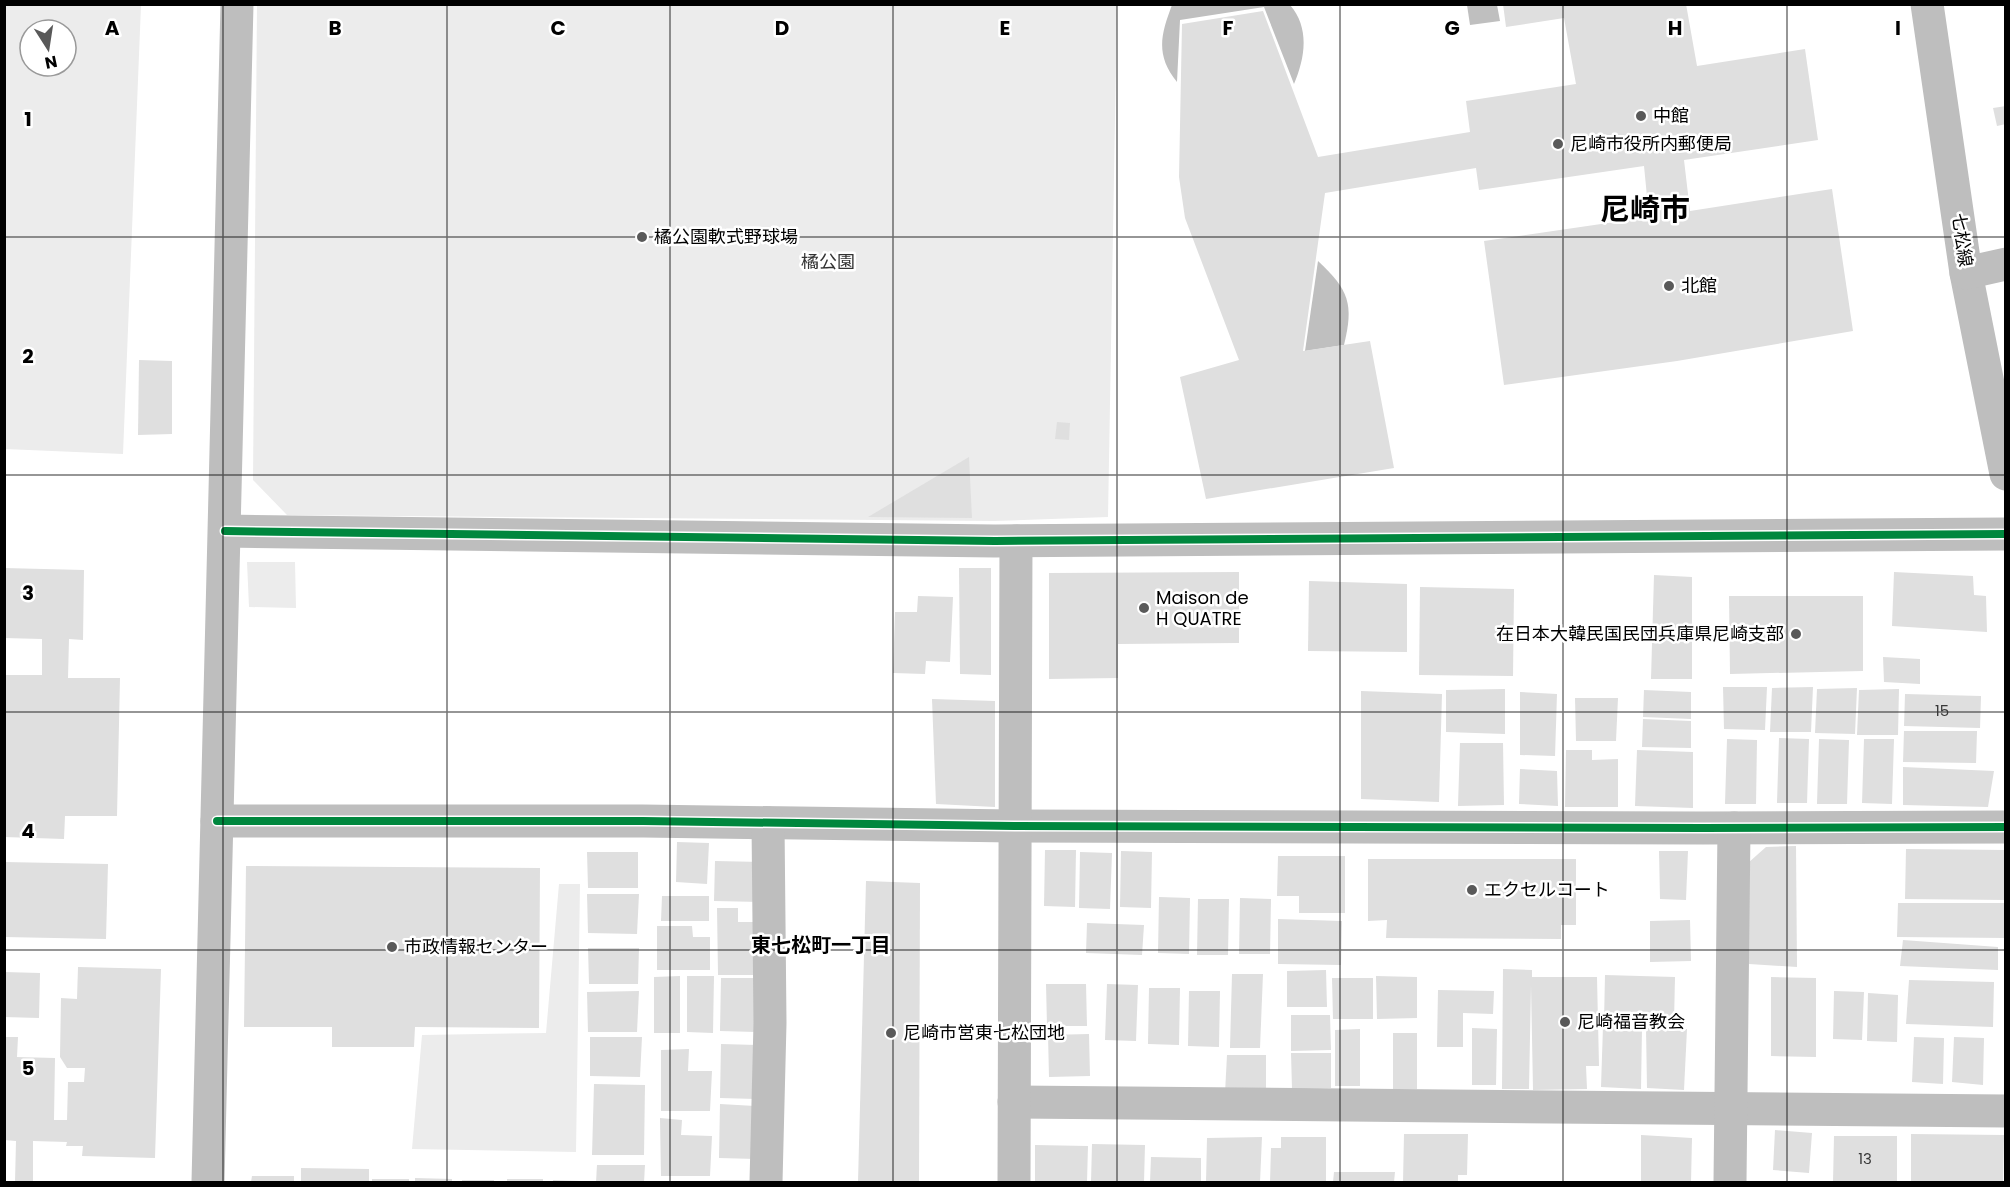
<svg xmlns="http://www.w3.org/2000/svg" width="2010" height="1187" viewBox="0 0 2010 1187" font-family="Poppins,'Noto Sans JP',sans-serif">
	<rect width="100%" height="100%" fill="#fff"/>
	<g fill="#ececec" fill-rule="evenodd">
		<path d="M5,4L141,5L123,454L5,449ZM30,30H66V66H30Z"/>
		<path d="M257,5H1117L1108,517L994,521L287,515L253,480Z"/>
		<path d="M247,562H295L296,608L249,607Z"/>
		<path d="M559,884H580L576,1152L412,1149L422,1035L546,1033Z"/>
	</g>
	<g fill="#bfbfbf">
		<path d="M1172,5H1290C1310,28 1305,58 1294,84L1264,7L1180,20L1177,82C1155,55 1161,34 1172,5Z"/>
		<path d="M1467,5H1497L1500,21L1470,25Z"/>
		<path d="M1318,261C1349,290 1354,304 1344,345L1305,351Z"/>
	</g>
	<g fill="#dfdfdf">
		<path d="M1503,4H1686L1697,66L1805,49L1818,140L1684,160L1690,211L1832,189L1853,331L1677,361L1504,385L1484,241L1649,217L1644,166L1479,190L1476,168L1325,193L1303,351L1370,341L1394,468L1206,499L1180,377L1239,360L1185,218L1179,177L1182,24L1263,11L1318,157L1470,132L1466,101L1576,84L1564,18L1506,27Z"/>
		<path d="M2006,106V124L1997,126L1993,108Z"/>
		<path d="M139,360L172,361V434L138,435Z"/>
		<path d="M1057,422L1070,423L1069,440L1055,439Z"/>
		<path d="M969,457L972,518L868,517Z"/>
		<path d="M4,568L84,570L83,640L69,639L68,678H120L117,816H65L64,839L4,837V675H42V639L4,638Z"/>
		<path d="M959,568H991V675L960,674Z"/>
		<path d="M1239,572V643L1118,644V678L1049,679V573Z"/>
		<path d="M1894,572L1973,576L1974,595L1986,596L1987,632L1892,626Z"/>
		<path d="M1654,575L1692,577V679H1651Z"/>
		<path d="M1309,581L1407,584V652L1308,651Z"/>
		<path d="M1420,587L1514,589L1513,676L1419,675Z"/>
		<path d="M918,596L953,597L950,662L926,661L925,674L893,673L895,612H917Z"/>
		<path d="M1729,596H1863V671L1730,674Z"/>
		<path d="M1883,657L1920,659V684L1884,682Z"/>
		<path d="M1723,687H1767L1765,730L1724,729Z"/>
		<path d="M1813,687L1811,732H1770L1772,688Z"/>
		<path d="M1857,688L1855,734L1815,733L1817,689Z"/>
		<path d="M1505,689V734L1446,732V690Z"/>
		<path d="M1899,689L1898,735H1857L1859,690Z"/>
		<path d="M1644,690L1691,692V719L1643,717Z"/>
		<path d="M1361,691L1442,694L1439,802L1361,799Z"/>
		<path d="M1520,692L1557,694L1555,756L1520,755Z"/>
		<path d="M1905,694L1981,696L1980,728L1904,726Z"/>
		<path d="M1575,698H1618L1616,741H1576Z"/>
		<path d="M932,699L995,701V807L936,804Z"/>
		<path d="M1643,719L1691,721V748L1642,747Z"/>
		<path d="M1904,731H1977L1976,763L1903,762Z"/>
		<path d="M1779,738L1809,739L1807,803H1777Z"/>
		<path d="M1727,739L1757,740L1756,804H1725Z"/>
		<path d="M1819,739L1849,740L1847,804H1817Z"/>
		<path d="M1864,739H1894L1892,804L1862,803Z"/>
		<path d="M1460,743H1503L1504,805L1458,806Z"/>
		<path d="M1566,750H1592V760L1618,759V807H1565Z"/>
		<path d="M1637,750L1693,752V808L1635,806Z"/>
		<path d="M1903,767L1994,771L1988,807L1903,805Z"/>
		<path d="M1520,769L1557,771L1558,806L1519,804Z"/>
		<path d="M677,842L709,843L707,884L676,882Z"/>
		<path d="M1796,846L1797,967L1749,964L1748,863L1766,847Z"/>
		<path d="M1906,849L2006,850V900L1905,899Z"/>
		<path d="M1045,850H1076L1075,907L1044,906Z"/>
		<path d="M1121,851L1152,852L1151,908L1120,907Z"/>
		<path d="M1659,851H1688L1686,900L1660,899Z"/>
		<path d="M587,852H638V888H588Z"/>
		<path d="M1080,852L1112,853L1110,909L1079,908Z"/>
		<path d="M1278,856H1345V913H1299V896H1277Z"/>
		<path d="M1368,859H1576V925H1561V939L1386,938L1387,920L1368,921Z"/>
		<path d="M715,861L762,862L761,902L714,901Z"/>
		<path d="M4,862L108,864L106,939L4,937Z"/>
		<path d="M246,866L540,868L539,1028L415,1027L414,1047H332V1027H244Z"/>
		<path d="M866,881L920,883L919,1182H858Z"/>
		<path d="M587,894H639L637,934L588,933Z"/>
		<path d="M662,896H709V921H661Z"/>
		<path d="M1159,897L1190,898L1189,954L1158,953Z"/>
		<path d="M1240,898L1271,899L1270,954H1239Z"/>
		<path d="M1198,899H1229L1228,955H1197Z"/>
		<path d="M1898,903H2006V938L1897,937Z"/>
		<path d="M717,908H738V922H754L753,975H718Z"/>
		<path d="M1278,919L1342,921L1341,965L1278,964Z"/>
		<path d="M1690,920L1691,961L1650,962V921Z"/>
		<path d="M1087,923L1144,925L1142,955L1086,953Z"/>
		<path d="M657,926H692L693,937H710V970H657Z"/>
		<path d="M1903,940L1998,947V970L1900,966Z"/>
		<path d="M588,948H639L638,984H589Z"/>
		<path d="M78,967L161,969L155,1158L82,1156L83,1146H66L67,1142L33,1141V1182H15L16,1141L4,1140V1037H18L17,1057L55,1058L54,1120H67L68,1082H84L85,1068H67L60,1057L61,998L77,999Z"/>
		<path d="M1503,969L1532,970V977H1597L1599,1066H1586L1587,1089L1533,1090L1531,985L1529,1089H1502Z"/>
		<path d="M1326,970L1327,1007H1287V971Z"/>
		<path d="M4,972L40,973L39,1018L4,1017Z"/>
		<path d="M1232,974H1263L1260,1048H1230Z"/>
		<path d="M1605,975L1675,977L1674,1023L1604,1021Z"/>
		<path d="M680,976V1033H654V977Z"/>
		<path d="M687,976H714L713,1033L687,1032Z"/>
		<path d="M1376,976L1417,977V1018L1377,1019Z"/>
		<path d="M1771,977L1816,978V1057L1771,1056Z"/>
		<path d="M721,978H756V1032L720,1031Z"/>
		<path d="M1332,978H1373V1019H1333Z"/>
		<path d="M1909,980L1994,982L1993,1027L1906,1024Z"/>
		<path d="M1046,984H1086L1087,1026H1047Z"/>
		<path d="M1107,984L1138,985L1136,1041L1105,1040Z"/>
		<path d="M1149,988H1180L1179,1045L1148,1044Z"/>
		<path d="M1438,990L1494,991L1493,1014L1463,1013V1047H1437Z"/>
		<path d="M639,991L637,1032H588L587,992Z"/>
		<path d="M1189,991H1220L1219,1047L1188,1046Z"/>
		<path d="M1834,991L1864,992L1862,1040L1833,1039Z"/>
		<path d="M1868,993L1898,995L1897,1042L1867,1041Z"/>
		<path d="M1291,1015H1330L1331,1050L1291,1051Z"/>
		<path d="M1603,1026L1642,1028L1641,1089L1601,1087Z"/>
		<path d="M1472,1028L1497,1029L1496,1085H1472Z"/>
		<path d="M1646,1028L1687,1029L1684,1090L1647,1088Z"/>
		<path d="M1360,1029V1086H1335V1030Z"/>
		<rect x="1393" y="1033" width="24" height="56"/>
		<path d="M1089,1034L1090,1076L1049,1077L1048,1035Z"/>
		<path d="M590,1037H642L640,1077L590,1076Z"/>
		<path d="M1914,1037L1944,1038L1943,1084L1912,1082Z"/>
		<path d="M1954,1037L1984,1038L1983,1085L1952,1082Z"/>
		<path d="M721,1044L757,1045L756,1099L720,1098Z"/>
		<path d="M689,1049L688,1071H712L710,1111H661V1050Z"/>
		<path d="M1291,1053H1331V1088L1292,1089Z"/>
		<path d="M1227,1055H1266V1093H1225Z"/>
		<path d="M594,1084L645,1085L644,1155H592Z"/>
		<path d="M720,1104L755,1106L756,1159L719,1158Z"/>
		<path d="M660,1118L682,1120L681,1135L712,1136L710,1176H661Z"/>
		<path d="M1775,1130L1812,1133L1809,1173L1773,1170Z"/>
		<path d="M1404,1134H1468L1467,1175H1458V1182H1403Z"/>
		<path d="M1911,1134L2004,1135L2003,1182H1911Z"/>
		<path d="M1641,1135L1692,1138L1691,1182H1641Z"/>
		<path d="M1834,1136H1897V1182H1833Z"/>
		<path d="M1262,1137L1260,1182H1206L1207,1138Z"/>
		<path d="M1281,1137H1326V1182H1270L1271,1148H1281Z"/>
		<path d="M1092,1144L1145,1145L1144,1182H1091Z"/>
		<path d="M1035,1145L1088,1146L1087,1182H1035Z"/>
		<path d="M1151,1157L1201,1158V1182H1150Z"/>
		<path d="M597,1165H645L644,1182H596Z"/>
		<path d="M301,1168L369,1169V1182H301Z"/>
		<path d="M1334,1172H1395L1394,1182H1333Z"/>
		<path d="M252,1176H294V1182H251Z"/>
		<path d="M415,1178L452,1179V1182H415Z"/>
		<rect x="372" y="1179" width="37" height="3"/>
		<rect x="507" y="1179" width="36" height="3"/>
		<rect x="462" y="1180" width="32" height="2"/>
		<path d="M553,1180L582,1181V1182H553Z"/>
		<rect x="720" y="1180" width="39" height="2"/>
	</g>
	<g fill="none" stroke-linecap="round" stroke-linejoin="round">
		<g stroke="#bebebe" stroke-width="33">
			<path d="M1927,4L1966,273L2006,474"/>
			<path d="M1966,273L2006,264"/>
			<path d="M225,531L995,541L2006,534"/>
			<path d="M217,821H643L1014,826L1703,828L2006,827"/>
			<path d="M1014,1102L2006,1111"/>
			<path d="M208,1182L237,4"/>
			<path d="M766,1182L770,1023L768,823"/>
			<path d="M1014,1182L1016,541"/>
			<path d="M1730,1182L1734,828"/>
		</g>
		<g stroke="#fff" stroke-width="11">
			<g id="cycleway">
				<path d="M225,531L995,541L2006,534"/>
				<path d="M217,821H643L1014,826L1703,828L2006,827"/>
			</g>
		</g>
		<use href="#cycleway" stroke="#00873e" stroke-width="8"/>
	</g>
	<path fill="none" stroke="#000" stroke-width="1.5" stroke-opacity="0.55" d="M223,4V1182M447,4V1182M670,4V1182M893,4V1182M1117,4V1182M1340,4V1182M1563,4V1182M1787,4V1182M4,237H2006M4,475H2006M4,712H2006M4,950H2006"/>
	<g fill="#595959" stroke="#fff" stroke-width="2">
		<circle cx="1641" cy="116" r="6"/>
		<circle cx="1558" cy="144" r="6"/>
		<circle cx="642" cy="237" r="6"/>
		<circle cx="1669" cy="286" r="6"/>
		<circle cx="1144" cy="608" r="6"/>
		<circle cx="1796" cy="634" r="6"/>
		<circle cx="1472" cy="890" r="6"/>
		<circle cx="392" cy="947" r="6"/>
		<circle cx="1565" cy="1022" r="6"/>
		<circle cx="891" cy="1033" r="6"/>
	</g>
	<g text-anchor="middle" stroke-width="5" stroke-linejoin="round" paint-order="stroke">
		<g font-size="15" fill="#383838">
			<text x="1942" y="716">15</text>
			<text x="1865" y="1164">13</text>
		</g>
		<g font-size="18" fill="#000" stroke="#fff" text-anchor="start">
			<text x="1653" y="122">中館</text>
			<text x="1570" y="150">尼崎市役所内郵便局</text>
			<text x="654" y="243">橘公園軟式野球場</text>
			<text x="1681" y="292">北館</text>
			<text x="1156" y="604">Maison de<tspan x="1156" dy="21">H QUATRE</tspan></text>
			<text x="1784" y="640" text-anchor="end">在日本大韓民国民団兵庫県尼崎支部</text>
			<text x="1484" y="896">エクセルコート</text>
			<text x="404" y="953">市政情報センター</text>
			<text x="1577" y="1028">尼崎福音教会</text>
			<text x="903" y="1039">尼崎市営東七松団地</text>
		</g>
		<g font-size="18" fill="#000" stroke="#fff">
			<text transform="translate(1962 240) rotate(82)" y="6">七松線</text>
		</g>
		<g font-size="18" fill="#333" stroke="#fff">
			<text x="828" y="268">橘公園</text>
		</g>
		<g font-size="20" font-weight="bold" fill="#000" stroke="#fff">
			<text x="821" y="952">東七松町一丁目</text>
		</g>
		<g font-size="30" font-weight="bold" fill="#000" stroke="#fff">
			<text x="1645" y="220">尼崎市</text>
		</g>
	</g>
	<g font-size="20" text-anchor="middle" font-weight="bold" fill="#000" stroke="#fff" stroke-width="5" stroke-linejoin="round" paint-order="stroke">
		<text x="112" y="35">A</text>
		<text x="335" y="35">B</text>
		<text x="558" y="35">C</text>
		<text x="782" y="35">D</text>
		<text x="1005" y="35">E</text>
		<text x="1228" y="35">F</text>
		<text x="1452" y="35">G</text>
		<text x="1675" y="35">H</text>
		<text x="1898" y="35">I</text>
		<text x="28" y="126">1</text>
		<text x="28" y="363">2</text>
		<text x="28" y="600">3</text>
		<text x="28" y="838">4</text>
		<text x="28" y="1075">5</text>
	</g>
	<rect width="2010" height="1187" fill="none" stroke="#000000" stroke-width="12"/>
	<g transform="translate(48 48) rotate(168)"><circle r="28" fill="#ffffff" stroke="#999999" stroke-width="1.5"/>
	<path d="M0-4.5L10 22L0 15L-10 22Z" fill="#595959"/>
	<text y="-9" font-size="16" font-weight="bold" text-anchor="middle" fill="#000000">N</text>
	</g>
</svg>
